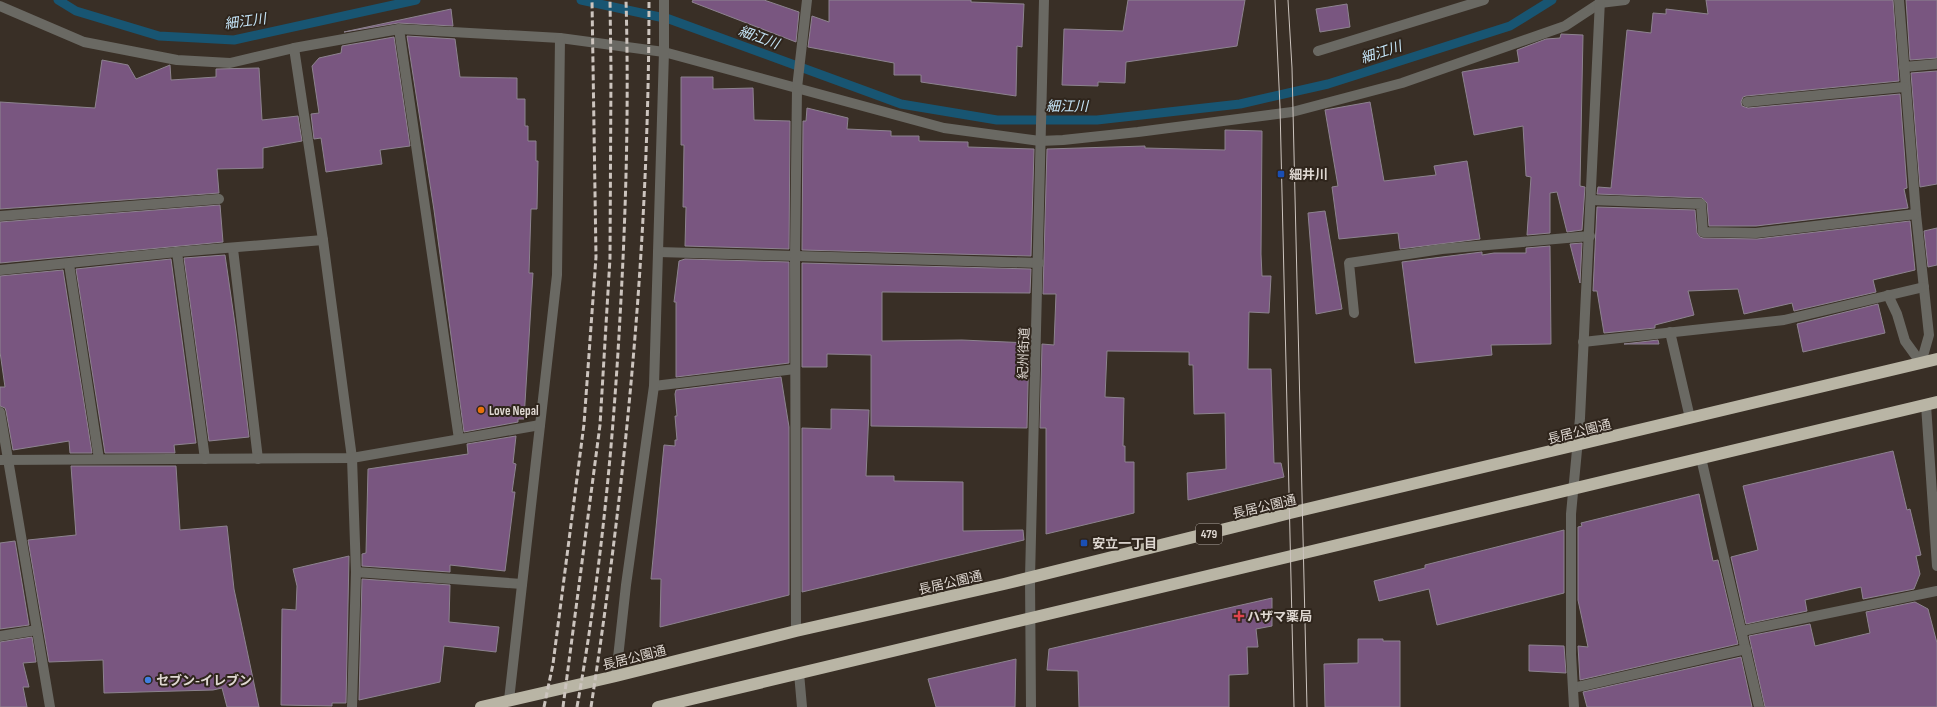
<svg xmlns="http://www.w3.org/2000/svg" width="1937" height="707" viewBox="0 0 1937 707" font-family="'Sofia Sans Condensed','Noto Sans JP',sans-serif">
	<rect width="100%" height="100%" fill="#392f26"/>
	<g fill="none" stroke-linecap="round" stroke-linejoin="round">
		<g stroke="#185572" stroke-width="9">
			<path d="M58,0L76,11L159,36L234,40L416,0"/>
			<path d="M581,0L669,19L901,104L997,120H1097L1240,104L1328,84L1510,26L1552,0"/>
		</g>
	</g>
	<g fill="#795680" stroke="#8d838f">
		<path d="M693,0H764L799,12L796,42L692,2Z"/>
		<path d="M829,0H971V2L1024,4L1022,47L1017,46L1016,96L921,82V75H894V63L808,47L812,16L829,22Z"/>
		<path d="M1128,0H1245L1237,46L1126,62L1125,83L1098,82V86L1062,85L1064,29L1123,31Z"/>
		<path d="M1706,0H1893L1899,81L1746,96L1743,97L1741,102L1742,106L1748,108L1900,94L1907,188L1904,189L1908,208L1756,226H1709L1707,203L1702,198L1597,194L1598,187L1611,188L1627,30L1651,33L1653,13L1666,14V9L1708,14Z"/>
		<path d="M1906,0H1937V58L1910,60Z"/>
		<path d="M1347,4L1350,27L1320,32L1316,9Z"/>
		<path d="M451,9L453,26L398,23L344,32Z"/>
		<path d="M1561,34L1583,35L1580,186L1585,187L1582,230L1567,232L1557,192L1550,193V233L1527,235L1531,177L1526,176L1523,126L1474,135L1462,72L1519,62L1517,50L1546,39L1560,38Z"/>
		<path d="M407,36L455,39L460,77L517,78V99H525V126H528V141H536V161H538L537,209H531L529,273H533L524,419H518V422L464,432L434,210Z"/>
		<path d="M394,37L410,146L380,150L382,164L326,172L321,138L314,139L311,114L319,113L312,66L319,58L341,53L342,46Z"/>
		<path d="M102,60L128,65L136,79L170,65L171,80L216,77V69L259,68L262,120L298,116L302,141L263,148V168L217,169L219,193L0,209V102L95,108Z"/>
		<path d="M1937,71V184L1920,187L1911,73Z"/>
		<path d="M681,77H713V89L753,88L754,120L790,121L789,249L685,246L686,207H683L684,145H681Z"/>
		<path d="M1370,102L1384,181L1436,175L1434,166L1467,161L1480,239L1400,249L1398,233L1339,239L1332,187L1338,186L1325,110Z"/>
		<path d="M807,108L848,118L847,129L891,131V136H919V141L968,142V147L1034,149L1031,256L802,250L803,121H806Z"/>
		<path d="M1225,130L1262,131L1261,254L1262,276H1271L1269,313L1249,312L1248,369H1271L1274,463H1281L1284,477L1188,500L1187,473L1226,469L1225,413L1194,414L1193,365H1189V352L1107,351L1105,397L1124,398L1123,446H1125V462H1134V513L1046,534V428H1040L1042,344L1054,345L1056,294H1043L1047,149L1145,146V148L1225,150Z"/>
		<path d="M220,205L223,242L0,263V222Z"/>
		<path d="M1597,207L1695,210L1697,233L1700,237L1703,238L1757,239L1910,221L1915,270L1873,280L1876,292L1794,311L1792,303L1744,314L1738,289L1688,291L1694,315L1655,325V328L1604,333L1597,291H1593Z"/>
		<path d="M1325,211L1342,309L1316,314L1308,213Z"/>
		<path d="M1937,228V265L1928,267L1924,231Z"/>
		<path d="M1582,243L1580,283L1570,244Z"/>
		<path d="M1550,246L1551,344L1491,345L1492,355L1415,363L1402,262L1482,252V255L1494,253H1526V248Z"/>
		<path d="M225,255L236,331L249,437L209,441L184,258Z"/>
		<path d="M171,259L196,443L174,445L175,453H105L76,269Z"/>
		<path d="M685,259L789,262V363L676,377V302H674L679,261Z"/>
		<path d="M802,263L1031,269L1030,293L882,292V341L962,340L1029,343L1027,428L871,426V355L827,354V367H802Z"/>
		<path d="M63,270L92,453H70L69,441L13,450L6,411L5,408L0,406V387H5L0,352V276Z"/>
		<path d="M1878,304L1885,333L1803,352L1797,324Z"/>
		<path d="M1658,340L1659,344H1624Z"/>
		<path d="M781,377L789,427V595L660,627L661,579H651L664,445L675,446V440H677L675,416H677L675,394L676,390Z"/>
		<path d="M831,409L869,410L866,476H894V481L963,482V531L1023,530L1024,540L802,592V428L831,429Z"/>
		<path d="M516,436L513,463L516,464L512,492H515L505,571L450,565V572L362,566V554L366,553L368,469L468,454L467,444Z"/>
		<path d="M1893,451L1907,510L1910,509L1921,555L1916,556L1920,574L1914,589L1863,599L1861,587L1805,600L1807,611L1746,624L1731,557L1758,550L1743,486Z"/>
		<path d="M71,466H176L180,530L227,526L234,589L259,707H227L222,688L213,690L104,693L103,660L49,662L28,540L76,535Z"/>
		<path d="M1699,494L1713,561L1718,560L1738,644L1580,680L1578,646L1588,647L1578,600V527L1582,526L1581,523Z"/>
		<path d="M1564,530V593L1437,625L1429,589L1379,601L1374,581L1425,568V565Z"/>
		<path d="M15,541L29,625L0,629V543Z"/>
		<path d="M349,556L346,703H332V706L281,705L282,609L296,610L297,586L293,569Z"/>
		<path d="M362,579L450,585L449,622L499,627L496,652L444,646L440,682L359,700Z"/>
		<path d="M1272,598V626L1256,629L1258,647H1247L1248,674L1229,675V707H1079L1078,671L1047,670L1049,649Z"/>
		<path d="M1915,602L1928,609L1937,643V707H1765L1749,636L1810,624L1815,646L1870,633L1866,612Z"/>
		<path d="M32,637L36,662L23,663L29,687H23L27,707H0V642Z"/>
		<path d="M1358,639H1383V641H1400V707H1325L1324,664L1358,663Z"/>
		<path d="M1529,645L1564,646L1566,673L1529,671Z"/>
		<path d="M1741,657L1752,707H1587L1583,692Z"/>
		<path d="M1016,659L1015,707H936L928,679Z"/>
	</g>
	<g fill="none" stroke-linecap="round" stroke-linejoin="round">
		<g stroke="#6a6963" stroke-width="10">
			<path d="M1904,67L1937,64"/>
			<path d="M0,216L219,199"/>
			<path d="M233,249L258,459"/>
			<path d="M658,252L1039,263"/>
			<path d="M0,270L177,252L323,240"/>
			<path d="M1888,295L1897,314L1905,341L1921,363"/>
			<path d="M356,572L522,584"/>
			<path d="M0,636L37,630"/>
		</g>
		<g stroke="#6a6963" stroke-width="10">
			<path d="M1899,0L1916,214L1929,335L1921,363"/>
			<path d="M0,6L84,42L177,60L230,63L294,48L399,29L560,38L664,52L944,128L1040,141L1063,140L1138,132L1292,112L1402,83L1565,26L1600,3L1625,0"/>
			<path d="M399,29L459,439"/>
			<path d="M294,48L323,240L352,458L356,572L352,707"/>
			<path d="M1318,51L1484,0"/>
			<path d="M1747,102L1904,87"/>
			<path d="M1591,200L1701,204L1703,232L1756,233L1916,214"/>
			<path d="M177,252L205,459"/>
			<path d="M69,264L99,459"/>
			<path d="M1354,313L1349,263L1442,249L1590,236"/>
			<path d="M1670,332L1690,418"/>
			<path d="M1583,342L1784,320L1924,287"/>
			<path d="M654,386L795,369"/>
			<path d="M1926,405L1937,566"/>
			<path d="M0,412L50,707"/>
			<path d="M1701,458L1759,707"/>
			<path d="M0,460L352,458L540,425"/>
			<path d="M796,631L795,256L797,88L807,0"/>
			<path d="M1742,631L1937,591"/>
			<path d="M799,673L802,707"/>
			<path d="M616,676L626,585L654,386L664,52V0"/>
			<path d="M1573,688L1746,649"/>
			<path d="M509,700L557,275L560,38"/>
			<path d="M1031,707L1030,578L1044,0"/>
			<path d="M1574,707L1571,654V514L1580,418L1600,0"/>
		</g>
		<g stroke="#b9b5a5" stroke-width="12">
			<path d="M481,707L616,676L796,631L1004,584L1290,513L1937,359"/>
			<path d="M658,707L1937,402"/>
		</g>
		<g stroke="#ccc4be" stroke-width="1">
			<path d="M1275,0L1280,107L1294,707"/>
			<path d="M1288,0L1292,68L1307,707"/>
		</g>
		<g stroke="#ccc4be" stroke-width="3" stroke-dasharray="6 3" stroke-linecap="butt">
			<path d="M544,707L553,664L584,424L596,257L592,0"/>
			<path d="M563,707L600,425L610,258L611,71L610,0"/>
			<path d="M577,707C600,579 613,448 620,317C626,212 629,106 626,0"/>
			<path d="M591,707C627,473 649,237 649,0"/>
		</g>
	</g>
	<g fill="#1a4fb4" stroke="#2f251c" stroke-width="1.5">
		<rect x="1277" y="170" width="8" height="8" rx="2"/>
		<rect x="1080" y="539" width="8" height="8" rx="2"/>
	</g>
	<circle fill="#e8710a" stroke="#2f251c" stroke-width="1.5" cx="481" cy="410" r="4"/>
	<path fill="#e0444e" stroke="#2f251c" stroke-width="1.5" d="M1237 610h4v4h4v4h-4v4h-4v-4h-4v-4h4z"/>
	<circle fill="#3f7fe0" stroke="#2f251c" stroke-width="1.5" cx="148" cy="680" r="4"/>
	<g text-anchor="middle" stroke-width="4" stroke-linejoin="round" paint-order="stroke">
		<rect fill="#2f251c" stroke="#aaa29b" stroke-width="1" x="1196" y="524" width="26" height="20" rx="3"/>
		<g font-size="12" font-weight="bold" fill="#dfd8d2">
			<text x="1209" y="538">479</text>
		</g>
		<g font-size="13" font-weight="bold" fill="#dfd8d2" stroke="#2f251c" text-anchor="start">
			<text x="1289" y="179">細井川</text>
			<text x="489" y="415">Love Nepal</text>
			<text x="1092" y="548">安立一丁目</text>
			<text x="1247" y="621">ハザマ薬局</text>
			<text x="156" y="685">セブン-イレブン</text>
		</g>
		<g font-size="13" fill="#dfd8d2" stroke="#2f251c">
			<text transform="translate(1023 353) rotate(-88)" y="5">紀州街道</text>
			<text transform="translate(1579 431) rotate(-14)" y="5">長居公園通</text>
			<text transform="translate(1264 506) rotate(-13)" y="5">長居公園通</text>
			<text transform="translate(950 582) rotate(-13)" y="5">長居公園通</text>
			<text transform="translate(634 657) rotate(-14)" y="5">長居公園通</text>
		</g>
		<g font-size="14" font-style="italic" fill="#c5e5f8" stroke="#2f251c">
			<text transform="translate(245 21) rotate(-8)" y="5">細江川</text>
			<text transform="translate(759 37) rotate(20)" y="5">細江川</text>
			<text transform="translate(1381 52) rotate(-18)" y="5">細江川</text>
			<text x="1067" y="111">細江川</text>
		</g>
	</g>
</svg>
